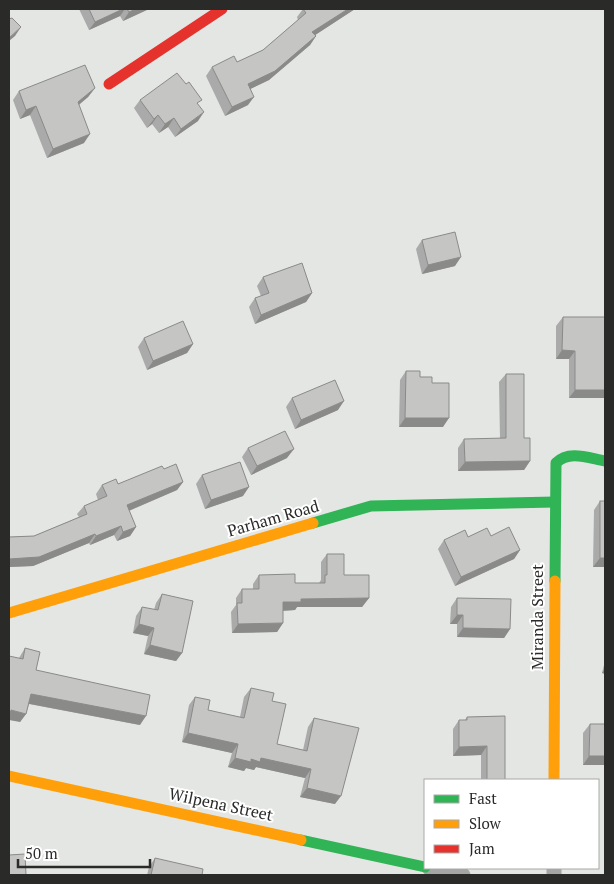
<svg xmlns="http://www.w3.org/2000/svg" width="614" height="884" viewBox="0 0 614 884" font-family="'PT Serif',serif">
	<rect width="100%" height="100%" fill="#e4e6e3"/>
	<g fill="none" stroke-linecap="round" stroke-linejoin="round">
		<g stroke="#a4a5a4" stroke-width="15">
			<path d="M429,868L463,875"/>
			<path d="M554,875V868"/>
		</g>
		<g stroke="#30b455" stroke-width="11">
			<path d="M313,523L371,506L555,502"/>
			<path d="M555,581L556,463C569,450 588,458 605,461"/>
			<path d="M301,840L425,867"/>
		</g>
		<g stroke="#ff9f0a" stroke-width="11">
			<path d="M9,613L313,523"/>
			<path d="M9,776L301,840"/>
			<path d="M554,780L555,581"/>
		</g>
		<path stroke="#e5322d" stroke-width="11" d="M109,84L222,9"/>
	</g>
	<g fill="#a9aaa9">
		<path d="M79,9H149L123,21L120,16L89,30Z"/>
		<path d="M303,9H355L315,35L316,36L310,45L269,80L250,89L248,105L225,116L206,76L212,67L237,62L263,50L298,20L297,17Z"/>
		<path d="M95,88L88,97L79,105L84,143L47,158L30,115L20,119L13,100L19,91Z"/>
		<path d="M140,100L198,104V121L175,137L168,127L159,133L152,124L147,128L134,108Z"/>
		<path d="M422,240L455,266L422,274L416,249Z"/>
		<path d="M263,277L312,293L306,302L255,324L249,307L255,298L261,296L257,286Z"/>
		<path d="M563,317L604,398H569V359H556V326Z"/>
		<path d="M144,338L193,344L187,353L147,370L138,347Z"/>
		<path d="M406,371L432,383L443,427H399L400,380Z"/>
		<path d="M506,374L530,461L524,470L458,471V448L464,439H500L499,382Z"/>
		<path d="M292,398L338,410L295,429L286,407Z"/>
		<path d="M248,448L287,458L251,475L242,457Z"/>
		<path d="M164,469L183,482L177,490L129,511L136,527L130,536L117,541L114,535L90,545L89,543L33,566L9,567V537L34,536L79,517L77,514L84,506L98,500L96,494L102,485L118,484Z"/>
		<path d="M202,475L243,496L205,509L196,484Z"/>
		<path d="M600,501L605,567H593L594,510Z"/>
		<path d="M491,536L520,550L514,559L455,586L438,549L444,540L468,537Z"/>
		<path d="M327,554L344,575L369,598L362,607H297L295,610L283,611V623L277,632L232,633L231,612L236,605V598L242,589H253V584L259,575L295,583H319L321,580V562Z"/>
		<path d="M162,594L182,653L176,661L144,654L148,636L133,633L136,616L142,607L154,610L156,603Z"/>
		<path d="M457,598L510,629L504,638L457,637V624H450L451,607Z"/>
		<path d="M25,648L36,670L140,725L29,704L26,714L20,722L19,658Z"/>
		<path d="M605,661V674L602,673Z"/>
		<path d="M251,688L272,701L277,744L303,750L308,727L314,718L335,804L300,797L305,778L256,767L254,770L246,768L244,771L228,767L232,753L182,742L189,705L195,697L208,710L240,717L244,697Z"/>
		<path d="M505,716V780H481V755L453,756V729L459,720H465L467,717Z"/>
		<path d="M590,724L605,765H583V733Z"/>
		<path d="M155,858L202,875H147L149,867Z"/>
	</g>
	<g fill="#8a8b89">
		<path d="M123,9H125L120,16L89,30L95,22Z"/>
		<path d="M136,9H149L123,21L129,12Z"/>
		<path d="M348,9H355L306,41L312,32Z"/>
		<path d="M21,27L15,36L9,41V38Z"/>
		<path d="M316,36L310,45L269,80L242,93L248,84Z"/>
		<path d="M95,88L88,97L71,111L78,102Z"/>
		<path d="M254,97L248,105L225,116L232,107Z"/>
		<path d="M36,106L30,115L20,119L26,110Z"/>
		<path d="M204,112L198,121L175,137L181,129Z"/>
		<path d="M158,115L152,124L147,128L154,119Z"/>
		<path d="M174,118L168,127L159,133L165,124Z"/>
		<path d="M90,134L84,143L47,158L53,149Z"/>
		<path d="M461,257L455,266L422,274L428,265Z"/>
		<path d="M312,293L306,302L255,324L261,315Z"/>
		<path d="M193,344L187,353L147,370L153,361Z"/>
		<path d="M562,350L575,351L569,359H556Z"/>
		<path d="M575,390H605V396L604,398H569Z"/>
		<path d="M344,401L338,410L295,429L301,420Z"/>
		<path d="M405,418H449L443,427H399Z"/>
		<path d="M294,449L287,458L251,475L257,466Z"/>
		<path d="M530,461L524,470L458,471L465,462Z"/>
		<path d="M183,482L177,490L121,514L127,505Z"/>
		<path d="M249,487L243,496L205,509L211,500Z"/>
		<path d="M121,526L114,535L90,545L96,536Z"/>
		<path d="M136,527L130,536L117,541L123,532Z"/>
		<path d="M95,534L89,543L33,566L9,567V559Z"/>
		<path d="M520,550L514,559L455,586L461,577Z"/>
		<path d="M600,558H605V567H593Z"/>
		<path d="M369,598L362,607H297L295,610L277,611L283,602L301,599Z"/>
		<path d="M457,615H463L457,624H450Z"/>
		<path d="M283,623L277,632L232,633L238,624Z"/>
		<path d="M139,624L154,628L148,636L133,633Z"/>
		<path d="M463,628L510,629L504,638L457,637Z"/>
		<path d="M150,645L182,653L176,661L144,654Z"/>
		<path d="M605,668V674L602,673Z"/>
		<path d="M31,694L146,716L140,725L25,703Z"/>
		<path d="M11,710L26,714L20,722L9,720V713Z"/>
		<path d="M188,733L238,744L232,753L182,742Z"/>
		<path d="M487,746L481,755L453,756L459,747Z"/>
		<path d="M589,756H605V765H583Z"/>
		<path d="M235,758L251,759L261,758L311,769L305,778L256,767L254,770L246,768L244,771L228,767Z"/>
		<path d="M307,788L341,796L335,804L300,797Z"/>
	</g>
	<g fill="#c5c6c4" stroke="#8a8b89">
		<path d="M89,9H123L95,22Z"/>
		<path d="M127,9H136L129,12Z"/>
		<path d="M303,9H348L312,32L316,36L275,71L248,84L254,97L232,107L212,67L234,56L237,62L263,50L306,13Z"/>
		<path d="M12,18L21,27L9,38V19Z"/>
		<path d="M85,65L95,88L78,102L90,134L53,149L36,106L26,110L19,91Z"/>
		<path d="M177,73L186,84L189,82L202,100L197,103L204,112L181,129L174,118L165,124L158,115L154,119L140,100Z"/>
		<path d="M455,232L461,257L428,265L422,240Z"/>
		<path d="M302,263L312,293L261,315L255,298L269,293L263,277Z"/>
		<path d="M563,317H605V390H575V351L562,350Z"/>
		<path d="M183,321L193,344L153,361L144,338Z"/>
		<path d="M406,371H420V377H432V383H449V418H405Z"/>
		<path d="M506,374H524V438H530V461L465,462L464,439L506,438Z"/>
		<path d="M335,380L344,401L301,420L292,398Z"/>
		<path d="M285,431L294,449L257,466L248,448Z"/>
		<path d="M240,462L249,487L211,500L202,475Z"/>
		<path d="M176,464L183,482L127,505L136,527L123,532L121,526L96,536L95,534L39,557L9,559V537L34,536L87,514L84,506L107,496L102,485L116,479L118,484L162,466L164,469Z"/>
		<rect x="600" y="501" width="5" height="57"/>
		<path d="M509,527L520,550L461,577L444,540L465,530L468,537L487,528L491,536Z"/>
		<path d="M327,554H344V575H369V598L301,599V602H283V623L238,624L237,603H242V589H259V575L295,574V583H325V575H327Z"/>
		<path d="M162,594L193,601L182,653L150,645L154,628L139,624L142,607L158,610Z"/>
		<path d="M457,598L511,599L510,629L463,628V615H457Z"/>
		<path d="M25,648L40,652L36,670L150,695L146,716L31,694L26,714L11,710L9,718V656L23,659Z"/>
		<path d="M251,688L274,693L272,701L286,704L277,744L307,751L314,718L359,728L341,796L307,788L311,769L261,758L260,762L251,759V762L235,758L238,744L188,733L195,697L210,700L208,710L244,718Z"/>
		<path d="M505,716V780H487V746L459,747V720H467V717Z"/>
		<path d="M590,724H605V756H589Z"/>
		<path d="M25,854L26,875H9V855Z"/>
		<path d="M155,858L203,869L202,875H151Z"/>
	</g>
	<g text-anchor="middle" stroke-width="4" stroke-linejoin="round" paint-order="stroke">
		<g font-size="16" fill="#2a2b29" stroke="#fff">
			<text transform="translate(273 518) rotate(-16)" y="6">Parham Road</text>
			<text transform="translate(537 617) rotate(-90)" y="6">Miranda Street</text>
			<text transform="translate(221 804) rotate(12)" y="6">Wilpena Street</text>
		</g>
	</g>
	<rect width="614" height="884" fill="none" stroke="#2a2b29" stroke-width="20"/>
	<rect x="424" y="779" width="175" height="90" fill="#ffffff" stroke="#aaaaa9"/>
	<rect x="434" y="795" width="25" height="8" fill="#30b455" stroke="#aaaaa9"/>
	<text x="469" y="804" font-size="15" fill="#2a2b29">Fast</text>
	<rect x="434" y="820" width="25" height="8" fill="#ff9f0a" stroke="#aaaaa9"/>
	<text x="469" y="829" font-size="15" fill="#2a2b29">Slow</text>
	<rect x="434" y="845" width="25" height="8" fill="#e5322d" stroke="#aaaaa9"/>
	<text x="469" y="854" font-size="15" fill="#2a2b29">Jam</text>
	<path d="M18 859v8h132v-8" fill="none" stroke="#2a2b29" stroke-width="2.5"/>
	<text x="25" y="859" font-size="15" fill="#2a2b29" stroke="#ffffff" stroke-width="4" paint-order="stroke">50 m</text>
</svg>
